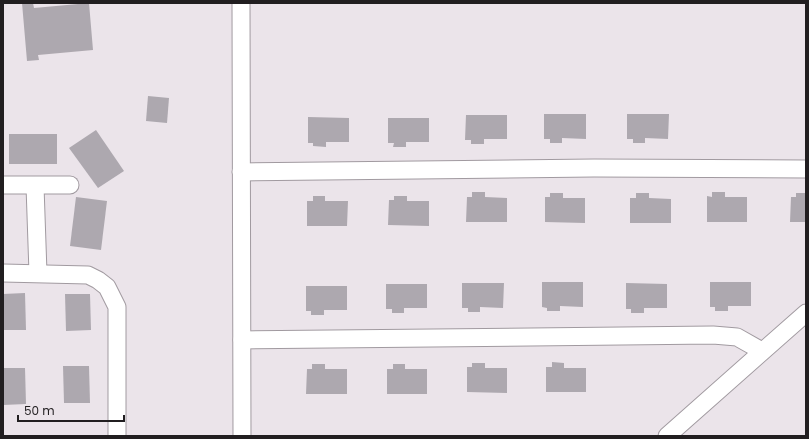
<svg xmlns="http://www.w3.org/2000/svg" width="809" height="439" viewBox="0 0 809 439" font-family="Poppins,sans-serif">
	<rect width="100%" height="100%" fill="#ebe4ea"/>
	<g fill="#ada8af">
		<path d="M22,3H33L34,8L89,3L93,50L38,55L39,60L27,61Z"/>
		<path d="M148,96L169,98L167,123L146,121Z"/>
		<path d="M544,114H586V139L562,138V143H550V139H544Z"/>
		<path d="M627,114H669L668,139L645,138V143H633V139H627Z"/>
		<path d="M466,115H507V139H484V144H471V140H465Z"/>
		<path d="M308,117L349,118V142H326V147L313,146V143H308Z"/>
		<path d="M388,118H429V142H406V147H393L394,143H388Z"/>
		<path d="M96,130L124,171L98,188L69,148Z"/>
		<rect x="9" y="134" width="48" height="30"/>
		<path d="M472,192H485V197L507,198V222H466L467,197H472Z"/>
		<path d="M712,192H725V197H747V222H707V196L712,197Z"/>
		<path d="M550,193H563V198H585V223L545,222V197H550Z"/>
		<path d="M636,193H649V198L671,199V223H630V198H636Z"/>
		<path d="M796,193H806V222H790L791,197H796Z"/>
		<path d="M313,196H325V201H348L347,226H307V201H313Z"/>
		<path d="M394,196H407V201H429V226L388,225L389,200H394Z"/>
		<path d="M76,197L107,201L101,250L70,246Z"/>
		<path d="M542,282H583V307L560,306V311H547V308L542,307Z"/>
		<path d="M710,282H751V306H728V311H715V307H710Z"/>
		<path d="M462,283H504L503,308L480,307V312H468V308H462Z"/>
		<path d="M626,283L667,284V308H644V313H631V309H626Z"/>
		<path d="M386,284H427V308H404V313H392V309H386Z"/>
		<path d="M306,286H347V310H324V315H311V311H306Z"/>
		<path d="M25,293L26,330H3V294Z"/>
		<path d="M65,294H90L91,330L66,331Z"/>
		<path d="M552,362L564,363V368H586V392H546V367H552Z"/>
		<path d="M472,363H485V368H507V393L467,392V367H472Z"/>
		<path d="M312,364H325V369H347V394H306L307,369H312Z"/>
		<path d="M393,364H405V369H427V394H387V369H393Z"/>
		<path d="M63,366H89L90,403H64Z"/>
		<path d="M3,368H25L26,404L3,405Z"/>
	</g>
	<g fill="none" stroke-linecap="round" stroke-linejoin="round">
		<g stroke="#a19aa0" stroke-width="19">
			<g id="minor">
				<path d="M241,3L242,436"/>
				<path d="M241,172L594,168L806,169"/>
				<path d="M3,185H70"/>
				<path d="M35,186L38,273"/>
				<path d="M3,273L88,275L98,280L107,287L117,307V436"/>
				<path d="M242,340L713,335L737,337L762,351"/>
				<path d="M667,436L806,313"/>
			</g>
		</g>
		<use href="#minor" stroke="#fff" stroke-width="17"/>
	</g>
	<rect width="809" height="439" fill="none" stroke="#211e20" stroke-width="8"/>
	<path d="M18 415v6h106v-6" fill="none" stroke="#211e20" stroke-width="2"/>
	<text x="24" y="415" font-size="12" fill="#211e20" stroke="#ebe4ea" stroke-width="3" paint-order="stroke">50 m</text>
</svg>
